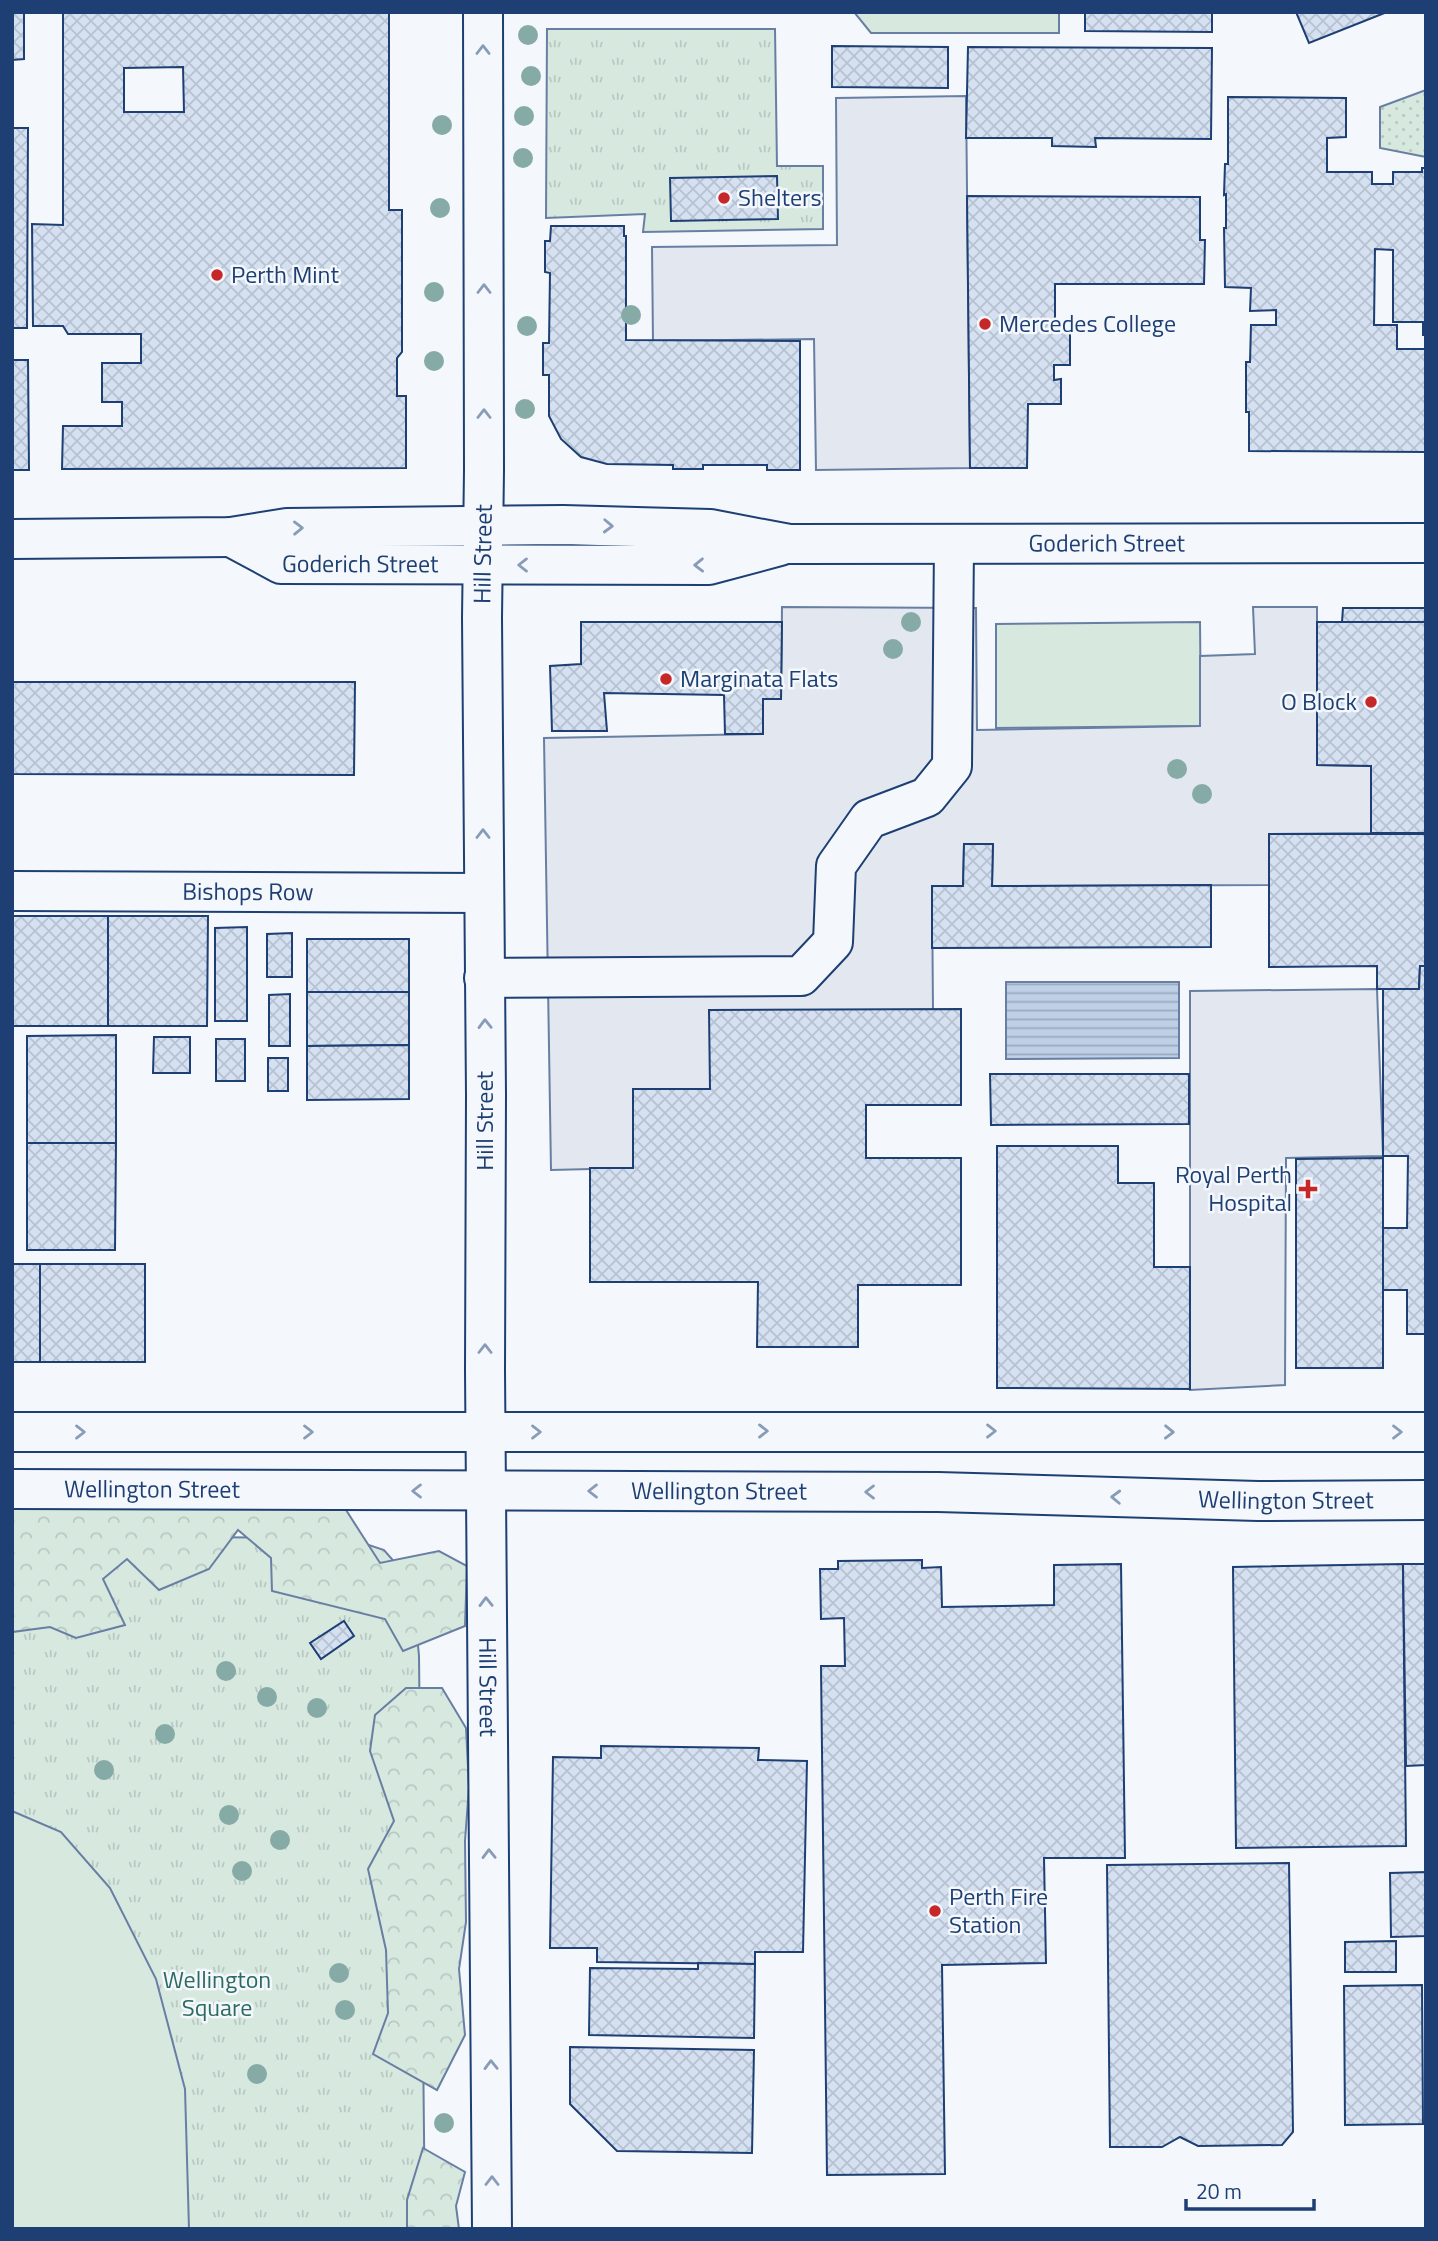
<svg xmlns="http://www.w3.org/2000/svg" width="1438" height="2241" viewBox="0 0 1438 2241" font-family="'Titillium Web',sans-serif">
	<defs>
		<pattern id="grass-tufts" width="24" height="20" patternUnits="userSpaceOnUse" patternTransform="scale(1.75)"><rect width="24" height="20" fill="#d7e8df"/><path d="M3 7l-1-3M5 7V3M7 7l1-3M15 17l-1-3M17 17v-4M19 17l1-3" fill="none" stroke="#b8c8c3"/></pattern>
		<pattern id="forest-crowns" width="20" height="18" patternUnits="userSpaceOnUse" patternTransform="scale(1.75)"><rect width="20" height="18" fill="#d7e8df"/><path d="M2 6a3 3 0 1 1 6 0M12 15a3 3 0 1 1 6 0" fill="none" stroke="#b8c8c3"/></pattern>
		<pattern id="garden-dots" width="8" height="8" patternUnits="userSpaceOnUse" patternTransform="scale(1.75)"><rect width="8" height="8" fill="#d7e8df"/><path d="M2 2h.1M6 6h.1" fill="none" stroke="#b8c8c3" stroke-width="1.8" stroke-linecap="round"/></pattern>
		<pattern id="water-rules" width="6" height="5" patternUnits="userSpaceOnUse" patternTransform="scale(1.75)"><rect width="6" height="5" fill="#bed0e5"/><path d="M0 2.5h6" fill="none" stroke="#9aaabe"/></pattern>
		<pattern id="building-cross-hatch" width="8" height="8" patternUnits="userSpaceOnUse" patternTransform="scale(1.75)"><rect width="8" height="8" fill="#d5e0f0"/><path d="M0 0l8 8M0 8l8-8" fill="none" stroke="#b6c1d1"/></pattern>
	</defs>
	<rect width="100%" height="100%" fill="#f4f7fb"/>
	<g fill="url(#grass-tufts)" stroke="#687fa3" stroke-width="2">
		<path d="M547,29H775L777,166H823V229L643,232L645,214L546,218Z"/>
		<path d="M12,1536L348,1538L384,1550L412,1582L419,1656L425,2229H12Z"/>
	</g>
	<g fill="url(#forest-crowns)" stroke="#687fa3" stroke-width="2">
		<path d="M12,1495L346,1510L380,1563L439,1551L467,1566L465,1626L403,1651L385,1619L272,1591L271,1558L238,1530L209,1569L159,1590L127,1559L103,1579L125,1625L76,1638L50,1627L12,1632Z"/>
		<path d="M406,1688H442L466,1728L469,1787L465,1841L466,1922L459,1969L465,2035L437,2090L373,2054L388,2013L386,1950L368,1869L394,1821L370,1751L375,1715Z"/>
		<path d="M423,2148L465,2172L456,2206L459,2229H407V2200Z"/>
	</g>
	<path fill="url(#garden-dots)" stroke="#687fa3" stroke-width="2" d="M1426,90V157L1380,148V107Z"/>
	<g fill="#d7e8df" stroke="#687fa3" stroke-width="2">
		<path d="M854,12H1059V33H871Z"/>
		<path d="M1200,622L1201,726L996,728V624Z"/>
		<path d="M12,1811L61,1832L110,1888L156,1979L185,2089L189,2229H12Z"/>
	</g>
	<g fill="#e3e8f0" stroke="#687fa3" stroke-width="2">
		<path d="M966,96L970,468L816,470L814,339L653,341L652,247L837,245L836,98Z"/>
		<path d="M782,607L976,608L977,730L1200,726V656L1255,654L1253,607H1317V765L1371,766V833L1270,834L1269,885L992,886L993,844H964L963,886L932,887L933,1010H710V1089H633V1168L551,1170L544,738L762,734L763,699H781Z"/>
		<path d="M1377,989L1383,1156L1286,1158L1285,1385L1190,1390V991Z"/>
	</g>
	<path fill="url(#water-rules)" stroke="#687fa3" stroke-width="2" d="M1006,982H1179V1058L1006,1059Z"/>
	<g fill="url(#building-cross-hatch)" stroke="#1d3f73" stroke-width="2" fill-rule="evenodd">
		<path d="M12,12H24V59L12,60Z"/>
		<path d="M63,12H389V210H402V352L397,358V396H406V468L62,469L63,426H122V402H102V363H141V334H68L63,326H33L32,224L63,225ZM183,67L184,112H124V68Z"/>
		<path d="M1085,12H1212V32L1085,31Z"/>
		<path d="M1296,12H1387L1309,43Z"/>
		<path d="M832,46L948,47V88L832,87Z"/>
		<path d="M968,47L1212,48L1211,139L1095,138L1096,147L1052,146V138H966Z"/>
		<path d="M1228,97L1346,98V137L1327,138V172H1372V184H1393V172H1422V168H1426V335H1423V322H1393V250L1375,249L1374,325H1397V349H1426V452L1249,451V412H1246V362H1250L1251,325H1276V310L1250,311L1251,288L1225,287L1224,228H1226V194L1224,195L1225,164H1228Z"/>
		<path d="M12,128H28L27,328H12Z"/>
		<path d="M777,176L778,219L671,221L670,178Z"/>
		<path d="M967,196L1200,197V240H1205L1204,284H1055V330L1070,331V365H1054V380L1061,379V404H1028L1027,468H970Z"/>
		<path d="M551,226H624V236H626V340L800,341V470H767V465H703V469H673V465L607,464L581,457L561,439L549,416V375H543V343H549L550,273L545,272V241H550Z"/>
		<path d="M12,360H28L29,470H12Z"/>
		<path d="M1343,608H1426V622H1342Z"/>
		<path d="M581,622H782L781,699H763V734H725L724,695L604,693L607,731H552L550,666L581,664Z"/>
		<path d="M1317,622H1426V833H1371V766L1317,765Z"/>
		<path d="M12,682H355L354,775L12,774Z"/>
		<path d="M1269,834H1426V966H1420L1419,989H1377V966L1269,967Z"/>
		<path d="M964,844H993L992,886L1211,885V947L932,948V886H963Z"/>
		<rect x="12" y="916" width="96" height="110"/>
		<path d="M108,916H208L207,1026H108Z"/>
		<path d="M247,927V1021H215V928Z"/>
		<path d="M292,933V977H267V934Z"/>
		<rect x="307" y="939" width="102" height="53"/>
		<path d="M1420,966H1426V1334H1407V1290H1383V1228H1407L1408,1156H1383V989H1419Z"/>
		<path d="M307,992H409V1045L307,1046Z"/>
		<path d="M290,994V1046H269V995Z"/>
		<path d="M961,1009V1105H866V1158H961V1285H858V1347H757L758,1282H590V1168H633V1089H710L709,1010Z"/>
		<path d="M116,1035V1143H27V1036Z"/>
		<path d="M154,1037H190V1073H153Z"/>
		<rect x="216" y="1039" width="29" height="42"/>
		<path d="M409,1045V1099L307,1100V1046Z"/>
		<rect x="268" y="1058" width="20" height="33"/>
		<path d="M990,1074H1189V1124L991,1125Z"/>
		<path d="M27,1143H116L115,1250H27Z"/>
		<path d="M997,1146H1118V1183H1154V1267H1190V1389L997,1388Z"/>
		<path d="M1383,1158V1368H1296V1159Z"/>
		<rect x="12" y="1264" width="28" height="98"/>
		<rect x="40" y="1264" width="105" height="98"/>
		<path d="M922,1560V1568L941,1567L942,1607L1054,1605V1565L1121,1564L1125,1858H1044L1046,1963L942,1965L945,2174L827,2175L821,1666H845L844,1618L821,1619L820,1569H838V1561Z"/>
		<path d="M1403,1564L1406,1846L1236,1848L1233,1567Z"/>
		<path d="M1403,1564H1426V1765L1406,1766Z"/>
		<path d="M344,1621L354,1636L321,1659L310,1643Z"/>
		<path d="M601,1746L759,1748L758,1760L807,1761L803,1952H755V1964L597,1962V1948H550L553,1757L601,1758Z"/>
		<path d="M1289,1863L1293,2132L1282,2145L1198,2146L1180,2137L1162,2147H1110L1107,1865Z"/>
		<path d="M1426,1872V1936L1391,1937L1390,1873Z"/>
		<path d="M1396,1941V1972H1345V1942Z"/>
		<path d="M698,1963L755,1964L754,2038L589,2035L590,1968L698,1969Z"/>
		<path d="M1422,1985L1423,2124L1345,2125L1344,1986Z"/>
		<path d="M570,2047L754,2050L752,2153L617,2151L570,2104Z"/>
	</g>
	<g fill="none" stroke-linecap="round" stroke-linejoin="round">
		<g stroke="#1d3f73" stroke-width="42">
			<g id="minor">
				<path id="s1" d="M231,537L281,564L709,565L780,546"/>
				<path id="s2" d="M12,539L231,537L287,528L563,525L710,529L789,544L1426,543"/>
				<path id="s3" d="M12,891L484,893"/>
				<path d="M484,978L801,976L833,942L836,866L869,819L927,797L952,766L954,544"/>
			</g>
		</g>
		<g stroke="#1d3f73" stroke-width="42">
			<g id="major">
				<path id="s4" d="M483,12L484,470L482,618L486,1095L485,1371L492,2229"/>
				<path d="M12,1432H1426"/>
				<path id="s5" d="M12,1489L938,1492L1258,1501L1426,1500"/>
			</g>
		</g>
		<use href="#minor" stroke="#f4f7fb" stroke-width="38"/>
		<use href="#major" stroke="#f4f7fb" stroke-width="38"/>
	</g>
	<g fill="#86aba6">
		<circle cx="528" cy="35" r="10"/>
		<circle cx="531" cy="76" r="10"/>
		<circle cx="524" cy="116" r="10"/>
		<circle cx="442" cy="125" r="10"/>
		<circle cx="523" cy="158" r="10"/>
		<circle cx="440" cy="208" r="10"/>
		<circle cx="434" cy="292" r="10"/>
		<circle cx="631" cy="315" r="10"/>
		<circle cx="527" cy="326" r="10"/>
		<circle cx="434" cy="361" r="10"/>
		<circle cx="525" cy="409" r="10"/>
		<circle cx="911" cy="622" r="10"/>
		<circle cx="893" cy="649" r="10"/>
		<circle cx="1177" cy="769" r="10"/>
		<circle cx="1202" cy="794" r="10"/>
		<circle cx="226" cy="1671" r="10"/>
		<circle cx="267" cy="1697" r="10"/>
		<circle cx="317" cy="1708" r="10"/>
		<circle cx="165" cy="1734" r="10"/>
		<circle cx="104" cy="1770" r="10"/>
		<circle cx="229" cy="1815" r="10"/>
		<circle cx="280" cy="1840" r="10"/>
		<circle cx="242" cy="1871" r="10"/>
		<circle cx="339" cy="1973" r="10"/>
		<circle cx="345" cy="2010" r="10"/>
		<circle cx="257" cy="2074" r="10"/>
		<circle cx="444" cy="2123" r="10"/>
	</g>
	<defs><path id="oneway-chevron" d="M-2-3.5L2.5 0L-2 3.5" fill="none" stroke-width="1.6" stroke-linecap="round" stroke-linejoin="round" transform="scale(1.75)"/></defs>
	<g stroke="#889bb7">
		<use href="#oneway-chevron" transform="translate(483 50) rotate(-90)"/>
		<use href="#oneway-chevron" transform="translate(484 289) rotate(-90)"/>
		<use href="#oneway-chevron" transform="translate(484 414) rotate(-90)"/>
		<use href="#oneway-chevron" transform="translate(608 526) rotate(2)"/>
		<use href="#oneway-chevron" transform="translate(298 528) rotate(-1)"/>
		<use href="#oneway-chevron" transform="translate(523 565) rotate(180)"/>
		<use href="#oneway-chevron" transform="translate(699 565) rotate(179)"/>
		<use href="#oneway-chevron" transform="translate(483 834) rotate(-90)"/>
		<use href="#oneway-chevron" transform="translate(485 1024) rotate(-91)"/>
		<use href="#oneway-chevron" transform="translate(485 1349) rotate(-90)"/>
		<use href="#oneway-chevron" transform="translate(763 1431)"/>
		<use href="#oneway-chevron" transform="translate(991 1431)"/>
		<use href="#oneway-chevron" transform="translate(80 1432)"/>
		<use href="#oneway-chevron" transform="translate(308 1432)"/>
		<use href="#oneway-chevron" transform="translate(536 1432)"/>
		<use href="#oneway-chevron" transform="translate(1169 1432) rotate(1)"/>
		<use href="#oneway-chevron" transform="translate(1397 1432)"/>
		<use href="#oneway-chevron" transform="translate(417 1491) rotate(180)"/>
		<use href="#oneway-chevron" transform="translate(593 1491) rotate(-180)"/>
		<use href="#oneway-chevron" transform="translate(870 1492) rotate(-180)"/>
		<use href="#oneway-chevron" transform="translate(1116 1497) rotate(-178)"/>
		<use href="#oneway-chevron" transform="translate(486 1602) rotate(-91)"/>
		<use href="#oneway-chevron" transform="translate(489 1854) rotate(-91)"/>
		<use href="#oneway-chevron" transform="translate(491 2065) rotate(-91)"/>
		<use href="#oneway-chevron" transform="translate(492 2181) rotate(-90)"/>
	</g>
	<g fill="#c62828" stroke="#f4f7fb" stroke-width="2.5">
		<circle cx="724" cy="198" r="7"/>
		<circle cx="217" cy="275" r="7"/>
		<circle cx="985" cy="324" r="7"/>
		<circle cx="666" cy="679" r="7"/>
		<circle cx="1371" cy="702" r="7"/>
		<path d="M1304.5 1178.5h7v7h7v7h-7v7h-7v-7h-7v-7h7z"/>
		<circle cx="935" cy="1911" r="7"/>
	</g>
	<g text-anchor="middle" stroke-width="5" stroke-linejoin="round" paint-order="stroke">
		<g font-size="24" fill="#1d3f73" stroke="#f4f7fb" text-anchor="start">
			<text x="738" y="206">Shelters</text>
			<text x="231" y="283">Perth Mint</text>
			<text x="999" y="332">Mercedes College</text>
			<text x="680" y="687">Marginata Flats</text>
			<text x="1357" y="710" text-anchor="end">O Block</text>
			<text x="1292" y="1183" text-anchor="end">Royal Perth<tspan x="1292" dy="28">Hospital</tspan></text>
			<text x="949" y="1905">Perth Fire<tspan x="949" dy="28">Station</tspan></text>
		</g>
		<g font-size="24" fill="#1d3f73" stroke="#f4f7fb">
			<text dy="8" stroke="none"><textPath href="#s2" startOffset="1097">Goderich Street</textPath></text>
			<text transform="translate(483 554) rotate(-89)" y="8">Hill Street</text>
			<text dy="8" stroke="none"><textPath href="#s1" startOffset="136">Goderich Street</textPath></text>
			<text dy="8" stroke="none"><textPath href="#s3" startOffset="236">Bishops Row</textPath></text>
			<text transform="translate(485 1121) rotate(-90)" y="8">Hill Street</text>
			<text dy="8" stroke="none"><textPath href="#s5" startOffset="140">Wellington Street</textPath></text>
			<text dy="8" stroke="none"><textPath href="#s5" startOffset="707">Wellington Street</textPath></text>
			<text dy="8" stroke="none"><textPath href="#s5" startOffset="1274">Wellington Street</textPath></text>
			<text dy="8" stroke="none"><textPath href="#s4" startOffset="1675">Hill Street</textPath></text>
		</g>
		<g font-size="24" fill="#2c6c60" stroke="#f4f7fb">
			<text x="217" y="1988">Wellington<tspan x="217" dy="28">Square</tspan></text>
		</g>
	</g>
	<rect width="1438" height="2241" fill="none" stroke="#1d3f73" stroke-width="28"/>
	<path d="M1186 2199v10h128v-10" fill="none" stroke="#1d3f73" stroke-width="3.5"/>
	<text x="1196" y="2199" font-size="21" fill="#1d3f73" stroke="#f4f7fb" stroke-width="5" paint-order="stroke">20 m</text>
</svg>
